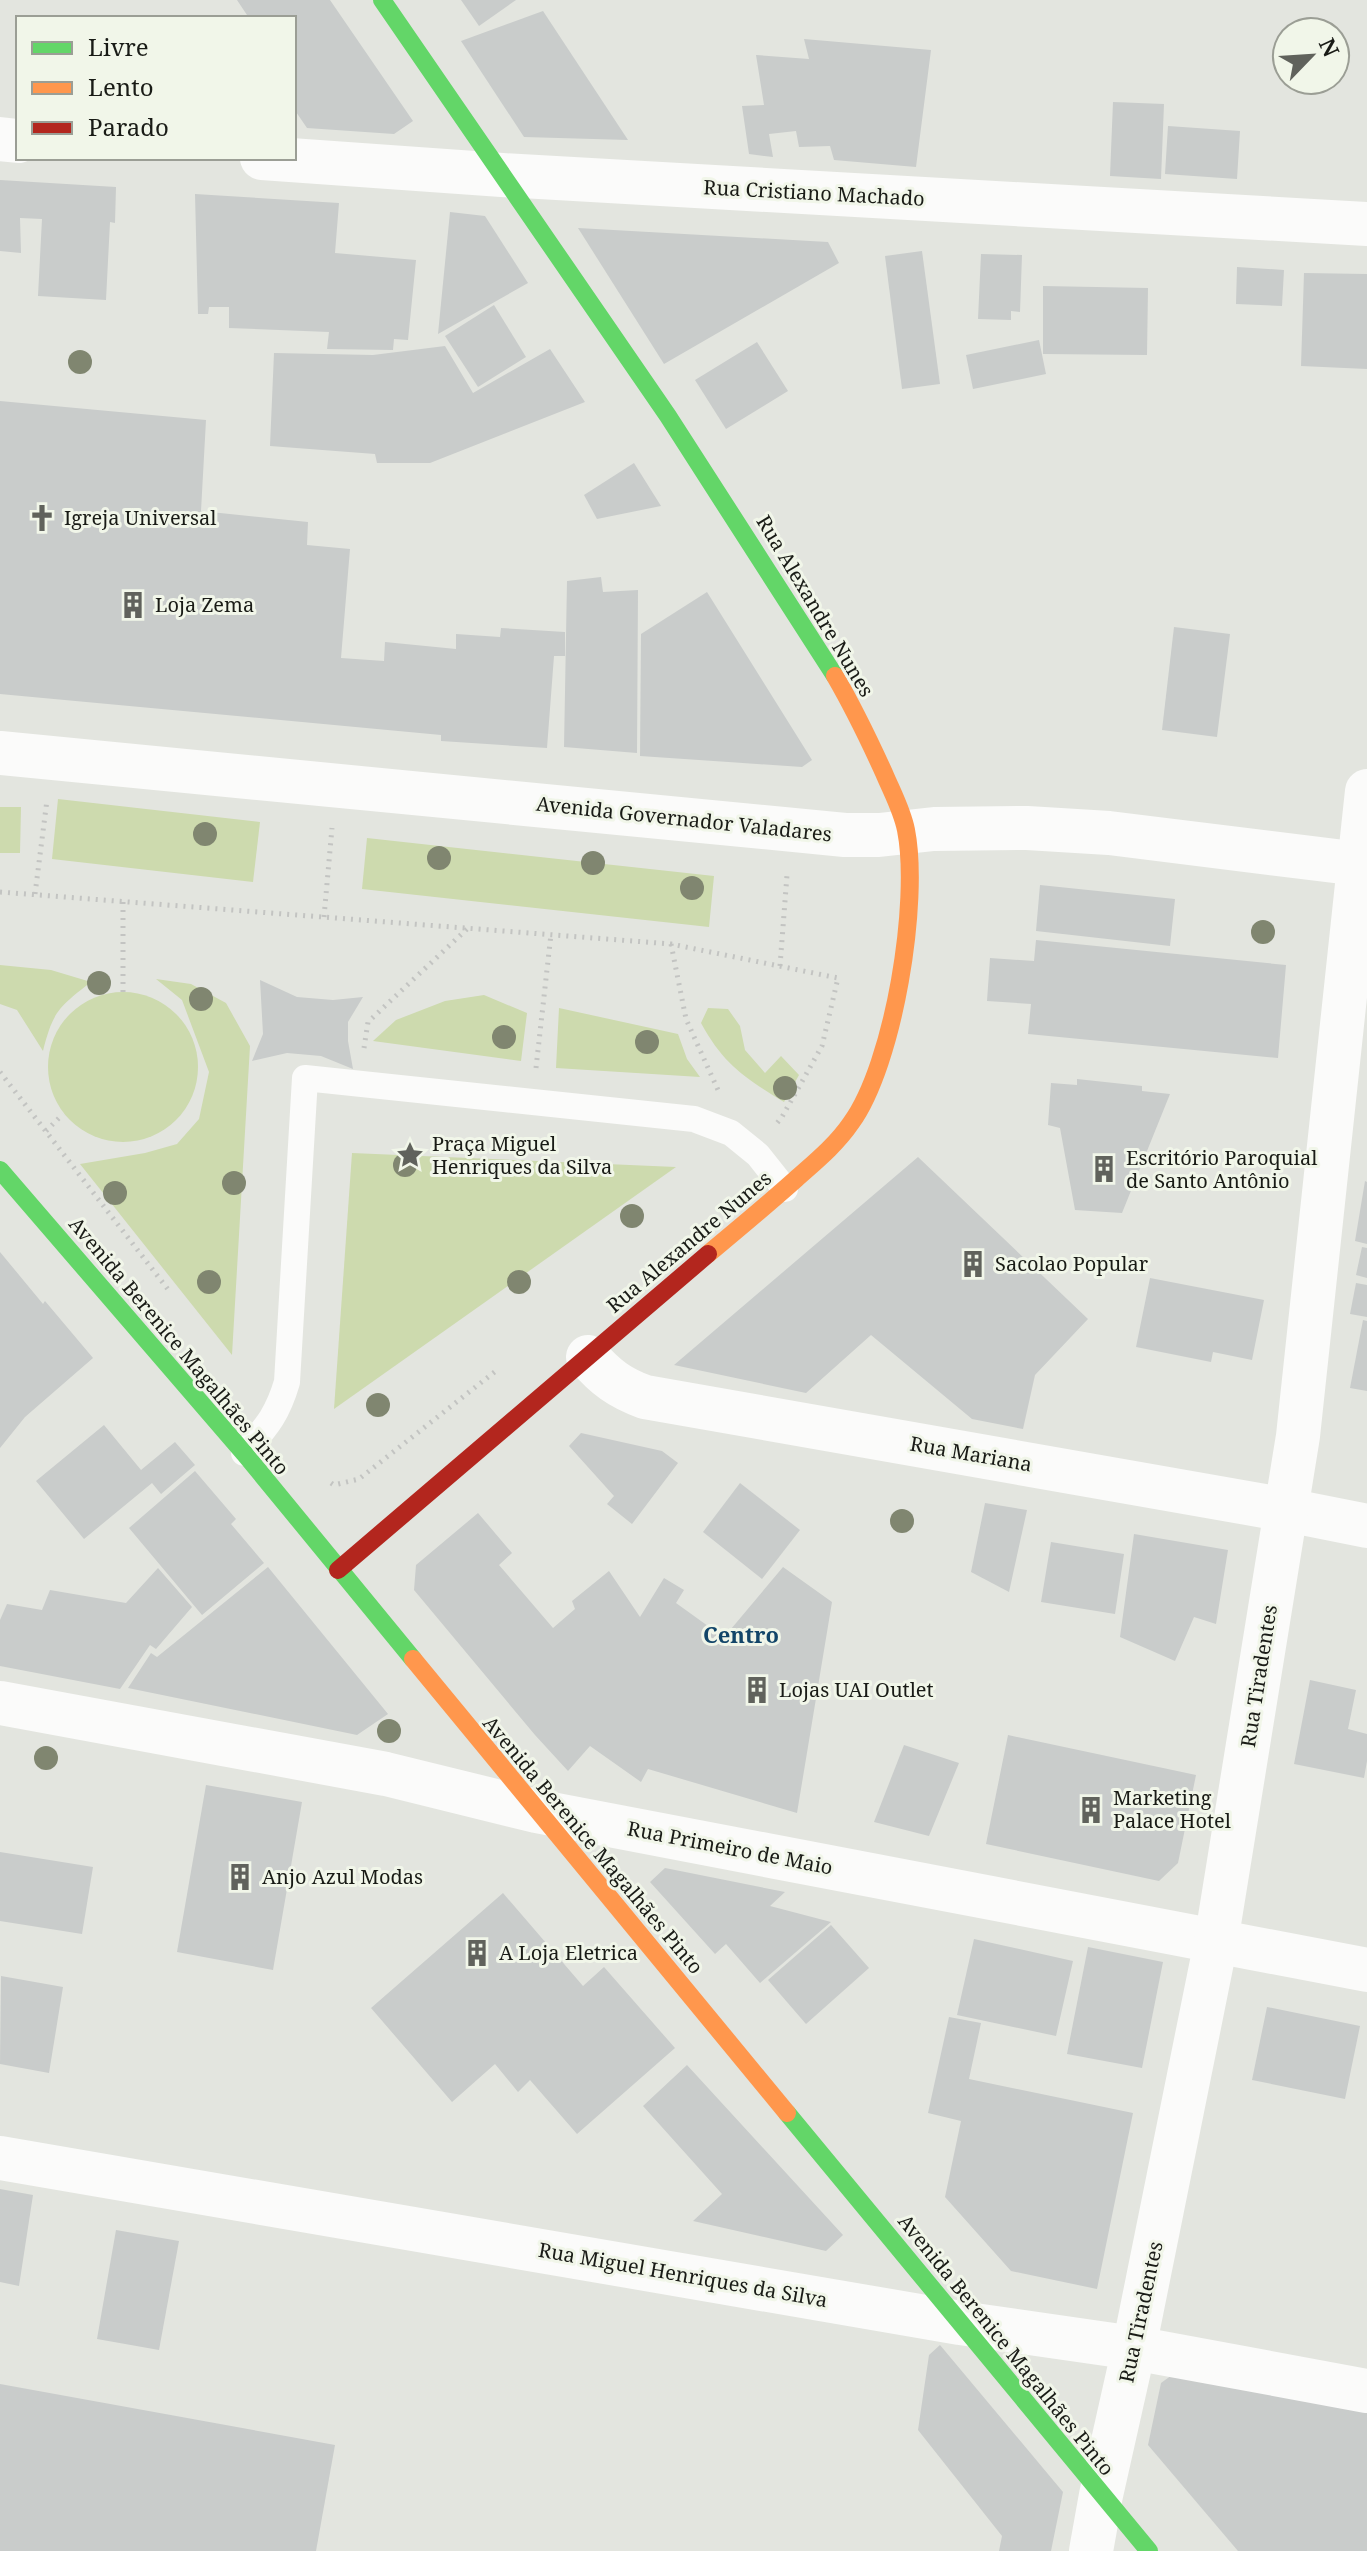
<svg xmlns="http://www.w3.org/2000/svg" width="1367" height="2551" viewBox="0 0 1367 2551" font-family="'Noto Serif',serif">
	<rect width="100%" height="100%" fill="#e3e5df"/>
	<g fill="#cddaae">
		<path d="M58,799L260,822L253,882L52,859Z"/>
		<path d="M0,807H21L20,853H0Z"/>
		<path d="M367,838L714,876L709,927L362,889Z"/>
		<path d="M0,965L51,970L91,982C59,1007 53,1011 43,1051L17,1010L0,1004Z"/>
		<path d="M156,979L191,984L226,1003L250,1046L232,1355L80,1164L145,1153L177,1144L199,1119L209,1072L182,1000Z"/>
		<circle cx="123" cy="1067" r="75"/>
		<path d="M484,995L527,1013L521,1061L373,1041L396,1020L445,1001Z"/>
		<path d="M559,1008L678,1034L687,1059L700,1077L556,1068Z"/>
		<path d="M708,1008L728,1009L740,1026L745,1050L765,1073L781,1056L799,1075L784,1102C745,1078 724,1065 701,1023Z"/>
		<path d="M352,1153L676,1167L334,1409Z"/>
	</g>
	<g fill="#c9cccb">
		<path d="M237,0H330L413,121L394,134L307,128L294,109V18H249Z"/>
		<path d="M461,0H516L479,26Z"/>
		<path d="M543,11L628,140L524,137L461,41Z"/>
		<path d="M804,39L931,50L916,167L834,160L830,146L799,147L796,131L769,134L773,157L749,154L742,106L764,105L756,55L809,59Z"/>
		<path d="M1113,102L1164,104L1161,179L1110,176Z"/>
		<path d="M1168,126L1240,131L1237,179L1165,174Z"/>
		<path d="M0,180L116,187L115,223L110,222L106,300L38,296L42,219L20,218L21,253L0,251Z"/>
		<path d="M195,194L339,203L335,253L416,260L408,340L394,339L393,350L327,349L329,332L229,328V307H209L208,314H198Z"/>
		<path d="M450,212L485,216L528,283L438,334Z"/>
		<path d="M578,228L828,242L839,263L664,364Z"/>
		<path d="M922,251L940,384L902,389L885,256Z"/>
		<path d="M981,254L1022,255L1020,312L1011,311V320L978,319Z"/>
		<path d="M1237,267L1284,270L1282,306L1236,304Z"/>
		<path d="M1304,273L1367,274V369L1301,366Z"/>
		<path d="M1043,286L1148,288L1147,355L1043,354Z"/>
		<path d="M494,305L526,357L478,387L445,336Z"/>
		<path d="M1039,340L1046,374L973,389L966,355Z"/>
		<path d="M757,342L788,391L726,429L695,380Z"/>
		<path d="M445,346L473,393L550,349L585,402L430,463H377L375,454L270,446L274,353L373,355Z"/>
		<path d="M0,401L206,420L201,511L308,522L307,545L350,549L341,658L384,661L385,642L456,649V634L500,637L501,628L565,632V656H554L547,748L441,741V735L0,694Z"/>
		<path d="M634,463L661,506L597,519L584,495Z"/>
		<path d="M601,577L603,592L638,590L637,753L564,747L567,581Z"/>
		<path d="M707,592L812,760L802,767L640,756L641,634Z"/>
		<path d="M1174,627L1230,634L1217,737L1162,730Z"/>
		<path d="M1040,885L1175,899L1170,946L1036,931Z"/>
		<path d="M1036,940L1286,965L1278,1058L1028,1034L1031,1004L987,1001L990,958L1034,961Z"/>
		<path d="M260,980L297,997L333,1000L363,997L348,1022V1041L353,1069L321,1056L287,1053L252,1061L263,1034Z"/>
		<path d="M1077,1079L1142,1086V1091L1170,1094L1122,1213L1075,1210L1060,1128L1048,1125L1051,1083L1077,1085Z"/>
		<path d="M918,1157L1088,1319L1035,1375L1023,1429L972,1419L871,1335L806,1393L674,1365Z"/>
		<path d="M1365,1181L1367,1182V1244L1355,1241Z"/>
		<path d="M1362,1247L1367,1248V1278L1356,1275Z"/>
		<path d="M0,1252L43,1304L45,1301L93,1358L25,1417L0,1448Z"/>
		<path d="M1150,1278L1264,1300L1252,1360L1213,1352L1211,1362L1136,1347Z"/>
		<path d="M1356,1283L1367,1285V1317L1350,1314Z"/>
		<path d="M1363,1320L1367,1321V1391L1350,1388Z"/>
		<path d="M104,1425L141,1470L175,1442L195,1465L161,1494L152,1483L84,1539L36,1481Z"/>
		<path d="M581,1433L662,1451L678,1463L632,1524L607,1504L614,1496L569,1446Z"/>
		<path d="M195,1471L236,1519L231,1524L264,1563L202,1615L129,1528Z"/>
		<path d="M740,1483L800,1530L762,1579L703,1532Z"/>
		<path d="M985,1503L1027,1510L1009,1592L971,1572Z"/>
		<path d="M478,1513L512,1553L499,1565L553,1628L575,1609L572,1601L609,1571L640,1617L664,1578L684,1590L676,1603L726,1639L731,1629L783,1567L832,1602L797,1813L648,1769L641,1782L590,1746L568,1771L535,1735L414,1590L416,1565Z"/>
		<path d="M1134,1534L1228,1550L1216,1624L1194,1617L1175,1661L1120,1637Z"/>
		<path d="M1051,1542L1124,1554L1115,1614L1041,1602Z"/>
		<path d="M268,1567L388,1714L357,1735L128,1688L151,1653L157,1657Z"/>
		<path d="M158,1568L192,1607L156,1649L150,1645L120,1689L0,1666V1620L7,1604L42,1610L50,1590L126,1603Z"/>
		<path d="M1310,1680L1356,1690L1348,1729L1367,1734V1761L1364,1778L1294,1764Z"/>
		<path d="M1008,1735L1196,1775L1178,1863L1159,1881L986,1844Z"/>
		<path d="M904,1745L959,1763L929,1836L874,1822Z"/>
		<path d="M206,1785L302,1802L273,1970L177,1952Z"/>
		<path d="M0,1852L93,1867L82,1934L0,1921Z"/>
		<path d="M665,1868L785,1892L770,1906L831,1922L760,1983L726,1944L715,1954L650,1882Z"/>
		<path d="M503,1893L583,1986L604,1967L675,2048L577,2134L530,2080L518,2092L495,2064L452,2102L371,2008Z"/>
		<path d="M831,1925L869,1968L806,2024L768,1980Z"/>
		<path d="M974,1939L1073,1961L1056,2036L957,2015Z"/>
		<path d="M1088,1947L1163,1962L1142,2068L1067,2054Z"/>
		<path d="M1,1976L63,1987L49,2073L0,2064Z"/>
		<path d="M1267,2007L1360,2026L1345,2099L1252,2080Z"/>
		<path d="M949,2017L981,2023L969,2079L1133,2113L1097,2289L1011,2271L945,2197L961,2121L928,2113Z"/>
		<path d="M687,2065L843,2235L826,2251L693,2221L722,2194L643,2106Z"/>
		<path d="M0,2189L33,2195L19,2286L0,2282Z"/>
		<path d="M116,2230L179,2241L159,2350L97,2339Z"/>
		<path d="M940,2345L1063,2492L1051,2551H999L1002,2536L918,2430L929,2355Z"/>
		<path d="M1179,2370L1367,2408V2551H1238L1148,2445L1161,2383Z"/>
		<path d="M0,2384L335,2445L316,2551H0Z"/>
	</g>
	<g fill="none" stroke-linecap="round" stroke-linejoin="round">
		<g stroke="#c3c4c2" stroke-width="5" stroke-dasharray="2 6" stroke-linecap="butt">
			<path d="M0,892L671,944L838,978L822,1046L782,1117L777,1123"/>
			<path d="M35,894L47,800"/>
			<path d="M324,917L332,828"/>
			<path d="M671,944L686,1019L718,1090"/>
			<path d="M780,966L787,875"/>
			<path d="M123,992V901"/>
			<path d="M364,1048L368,1022L467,929"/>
			<path d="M536,1068L551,934"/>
			<path d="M0,1072L170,1292"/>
			<path d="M46,1131L63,1114"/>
			<path d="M331,1483L334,1485L359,1479L497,1370"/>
		</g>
		<path stroke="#fbfbfa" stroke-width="26" d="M244,1453C266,1427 277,1416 287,1382L305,1078L694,1119L731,1133L758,1155L785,1189"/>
		<g stroke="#fbfbfa" stroke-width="44">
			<path d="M0,139L18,141"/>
			<path d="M262,158L502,175L1367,224"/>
			<path d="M0,753L845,835H879L934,829L1027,828L1109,833L1367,865"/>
			<path d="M588,1357C605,1377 620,1388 645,1397L1287,1510L1367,1526"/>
			<path d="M0,1703L386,1774L536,1811L1367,1970"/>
			<path d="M0,2158L960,2323L1134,2348L1367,2391"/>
			<path d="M1091,2551L1101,2495L1134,2348L1216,1942L1298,1436L1367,791"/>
		</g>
		<g stroke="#63d668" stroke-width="18">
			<path d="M382,0L668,416L835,676"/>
			<path d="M0,1170L244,1453L413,1659"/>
			<path d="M787,2113L1149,2551"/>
		</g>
		<g stroke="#ff974d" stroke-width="18">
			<path d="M708,1254C738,1229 767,1205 796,1179C815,1162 836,1145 851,1123C894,1064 920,901 906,830C902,810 892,792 884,773C869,740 853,707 835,676"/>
			<path d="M413,1659L787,2113"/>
		</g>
		<path stroke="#b3261e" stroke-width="18" d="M338,1570L708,1254"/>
	</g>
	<g fill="#808670">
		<circle cx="80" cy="362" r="12"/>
		<circle cx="205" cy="834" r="12"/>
		<circle cx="439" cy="858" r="12"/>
		<circle cx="593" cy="863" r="12"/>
		<circle cx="692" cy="888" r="12"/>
		<circle cx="1263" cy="932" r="12"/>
		<circle cx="99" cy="983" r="12"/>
		<circle cx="201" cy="999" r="12"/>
		<circle cx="504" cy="1037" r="12"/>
		<circle cx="647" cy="1042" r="12"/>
		<circle cx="785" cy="1088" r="12"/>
		<circle cx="405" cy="1165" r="12"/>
		<circle cx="234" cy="1183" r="12"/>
		<circle cx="115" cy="1193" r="12"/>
		<circle cx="632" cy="1216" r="12"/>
		<circle cx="209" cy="1282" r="12"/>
		<circle cx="519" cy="1282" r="12"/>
		<circle cx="378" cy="1405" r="12"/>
		<circle cx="902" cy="1521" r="12"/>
		<circle cx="389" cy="1731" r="12"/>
		<circle cx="46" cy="1758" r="12"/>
	</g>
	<defs>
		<g id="church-bare" transform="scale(2.16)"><path d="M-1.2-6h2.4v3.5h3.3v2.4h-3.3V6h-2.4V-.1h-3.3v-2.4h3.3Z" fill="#60625c" stroke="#f1f6e9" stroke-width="2.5" paint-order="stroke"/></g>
		<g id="building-bare" transform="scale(2.16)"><path d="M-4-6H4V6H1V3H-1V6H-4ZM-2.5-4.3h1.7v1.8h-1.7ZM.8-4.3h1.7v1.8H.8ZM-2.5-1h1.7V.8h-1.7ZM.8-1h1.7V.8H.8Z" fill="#60625c" stroke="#f1f6e9" stroke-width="2.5" paint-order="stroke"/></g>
		<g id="sight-bare" transform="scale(2.16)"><path d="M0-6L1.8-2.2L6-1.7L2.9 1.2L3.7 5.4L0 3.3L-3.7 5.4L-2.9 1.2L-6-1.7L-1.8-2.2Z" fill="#60625c" stroke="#f1f6e9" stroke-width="2.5" paint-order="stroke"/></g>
	</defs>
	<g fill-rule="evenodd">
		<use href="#church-bare" x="42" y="518"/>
		<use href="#building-bare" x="133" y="605"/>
		<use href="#sight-bare" x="410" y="1155"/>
		<use href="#building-bare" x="1104" y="1169"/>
		<use href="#building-bare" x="973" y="1264"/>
		<use href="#building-bare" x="757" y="1690"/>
		<use href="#building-bare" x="1091" y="1810"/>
		<use href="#building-bare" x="240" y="1877"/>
		<use href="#building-bare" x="477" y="1953"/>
	</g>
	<g text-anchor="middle" stroke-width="6" stroke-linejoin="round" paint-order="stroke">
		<g font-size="20" fill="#191b16" stroke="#f1f6e9">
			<text transform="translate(814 193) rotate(3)" y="7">Rua Cristiano Machado</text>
			<text transform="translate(815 606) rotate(59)" y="7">Rua Alexandre Nunes</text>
			<text transform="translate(684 819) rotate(6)" y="7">Avenida Governador Valadares</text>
			<text transform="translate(689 1242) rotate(-40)" y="7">Rua Alexandre Nunes</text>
			<text transform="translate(179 1346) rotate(50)" y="7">Avenida Berenice Magalhães Pinto</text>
			<text transform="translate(971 1454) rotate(10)" y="7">Rua Mariana</text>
			<text transform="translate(1259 1676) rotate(-81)" y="7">Rua Tiradentes</text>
			<text transform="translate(593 1845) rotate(50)" y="7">Avenida Berenice Magalhães Pinto</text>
			<text transform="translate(730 1848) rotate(11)" y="7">Rua Primeiro de Maio</text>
			<text transform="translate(683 2275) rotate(10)" y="7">Rua Miguel Henriques da Silva</text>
			<text transform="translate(1141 2312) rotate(-78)" y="7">Rua Tiradentes</text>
			<text transform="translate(1006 2345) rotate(51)" y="7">Avenida Berenice Magalhães Pinto</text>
		</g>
		<g font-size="20" fill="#191b16" stroke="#f1f6e9" text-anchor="start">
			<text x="64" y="525">Igreja Universal</text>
			<text x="155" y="612">Loja Zema</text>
			<text x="432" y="1151">Praça Miguel<tspan x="432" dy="23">Henriques da Silva</tspan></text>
			<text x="1126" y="1165">Escritório Paroquial<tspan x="1126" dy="23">de Santo Antônio</tspan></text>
			<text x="995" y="1271">Sacolao Popular</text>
			<text x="779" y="1697">Lojas UAI Outlet</text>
			<text x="1113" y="1805">Marketing<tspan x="1113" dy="23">Palace Hotel</tspan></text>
			<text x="262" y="1884">Anjo Azul Modas</text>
			<text x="499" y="1960">A Loja Eletrica</text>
		</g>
		<g font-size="22" font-weight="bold" fill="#124569" stroke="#f1f6e9">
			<text x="741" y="1643">Centro</text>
		</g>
	</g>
	<rect x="16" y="16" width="280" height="144" fill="#f1f6e9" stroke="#9b9e95" stroke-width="2"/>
	<rect x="32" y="42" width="40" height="12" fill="#63d668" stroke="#9b9e95" stroke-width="2"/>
	<text x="88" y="56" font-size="24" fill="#191b16">Livre</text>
	<rect x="32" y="82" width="40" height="12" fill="#ff974d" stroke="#9b9e95" stroke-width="2"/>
	<text x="88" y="96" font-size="24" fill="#191b16">Lento</text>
	<rect x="32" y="122" width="40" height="12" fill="#b3261e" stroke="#9b9e95" stroke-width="2"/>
	<text x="88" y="136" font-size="24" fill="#191b16">Parado</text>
	<g transform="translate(1311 56) rotate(65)"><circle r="38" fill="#f1f6e9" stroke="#9b9e95" stroke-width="2"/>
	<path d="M0-6L14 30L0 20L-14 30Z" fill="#60625c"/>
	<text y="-12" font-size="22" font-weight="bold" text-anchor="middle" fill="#191b16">N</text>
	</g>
</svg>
